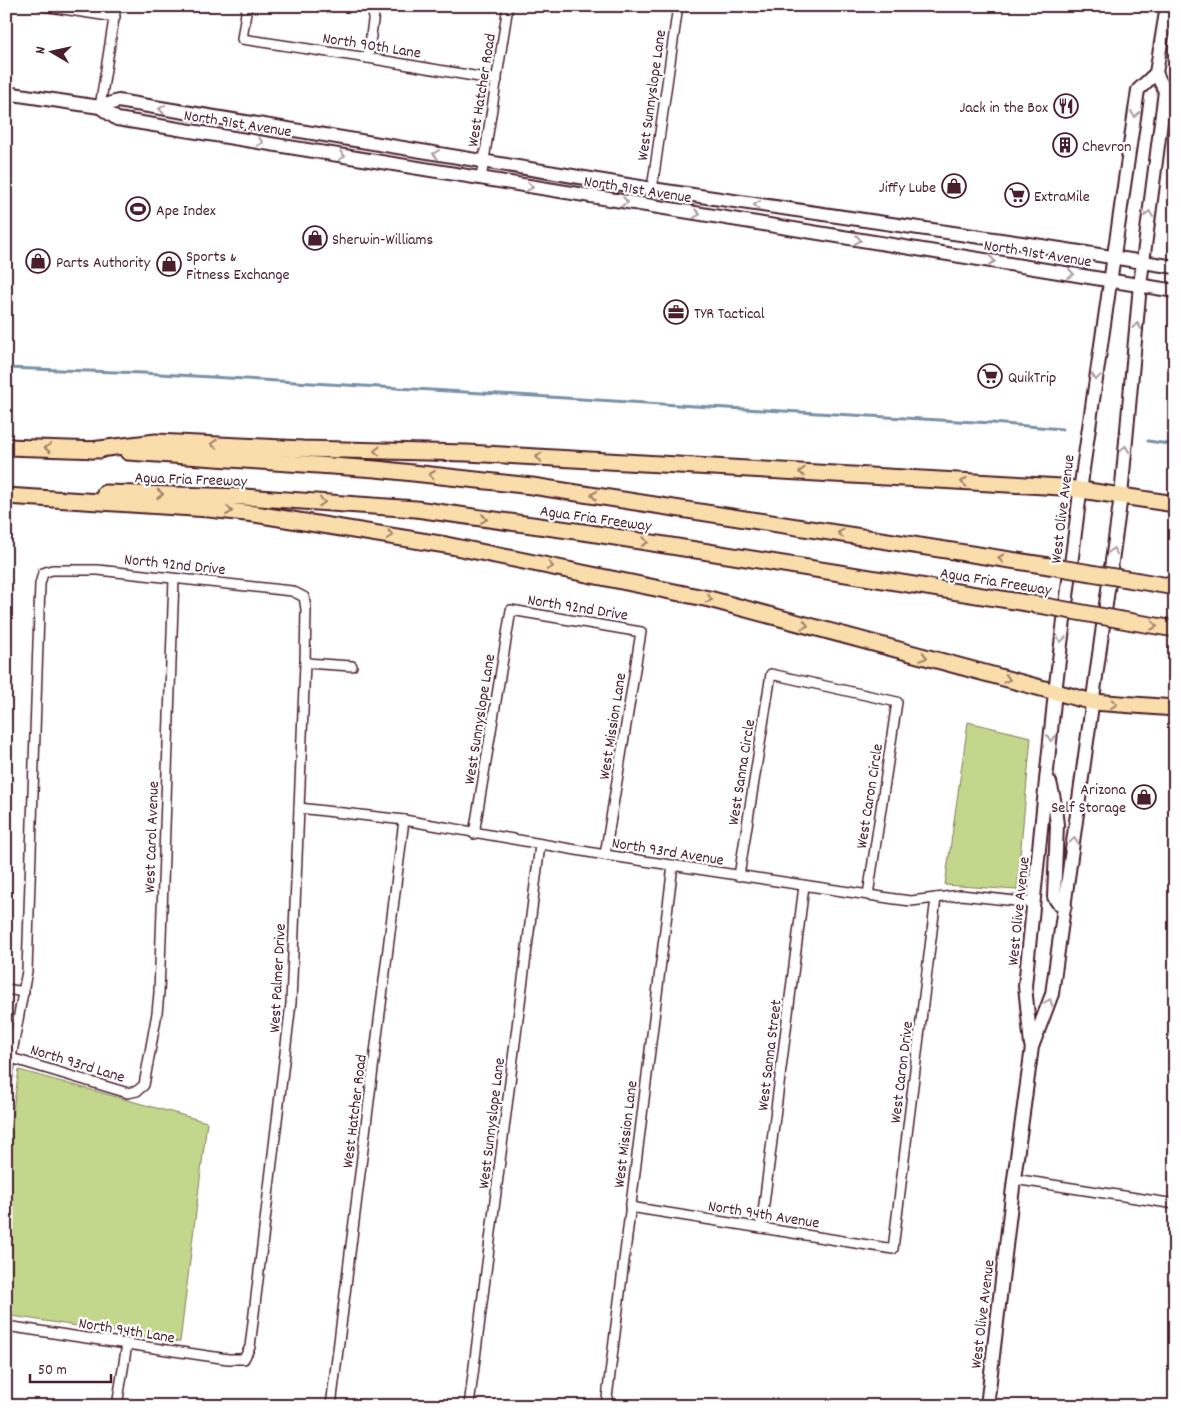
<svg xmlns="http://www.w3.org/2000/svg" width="1181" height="1412" viewBox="0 0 1181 1412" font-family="Dekko,sans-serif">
	<rect width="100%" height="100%" fill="#fff"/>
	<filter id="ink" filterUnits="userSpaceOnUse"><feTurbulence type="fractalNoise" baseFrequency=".02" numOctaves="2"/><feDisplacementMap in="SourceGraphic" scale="10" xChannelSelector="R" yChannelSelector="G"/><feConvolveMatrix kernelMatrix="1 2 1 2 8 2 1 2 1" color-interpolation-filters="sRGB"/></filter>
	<g filter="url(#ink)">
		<g fill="#c2d78c" stroke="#867b5c">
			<path d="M968,722L1031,737L1017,890L945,885Z"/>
			<path d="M19,1070L207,1122L180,1342L6,1315V1155Z"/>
		</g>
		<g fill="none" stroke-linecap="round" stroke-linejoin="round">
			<g stroke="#7990a7" stroke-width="3">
				<path d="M6,368L143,373L517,395L710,407L992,423L1062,429"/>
				<path d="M1148,441L1175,445"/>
			</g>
			<g stroke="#4a1f2b" stroke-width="12">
				<g id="street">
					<path d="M43,6L115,17"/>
					<path d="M247,6L242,39L368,58L497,80"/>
					<path d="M368,58L375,6"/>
					<path d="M100,107L116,6"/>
					<path d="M481,179L508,6"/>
					<path d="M652,189L678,6"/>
					<path d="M305,663L352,666"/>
					<path d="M299,808L404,820L605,855L895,899L911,901L961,895L1034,903"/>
					<path d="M474,834L511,610L641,632L605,855"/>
					<path d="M739,876L771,674L897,702L868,895"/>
					<path d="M6,989L24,992"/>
					<path d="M11,1058L128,1093L137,1091L144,1085L157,1013L159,993L174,579"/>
					<path d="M6,1085L27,971L40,584L43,573L52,570H98L292,591L304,597L306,609L305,663L291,1003L250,1347L244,1359H228L6,1326"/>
					<path d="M1014,1179L1175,1204"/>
					<path d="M630,1207L893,1249L936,898"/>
					<path d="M761,1228L804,886"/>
					<path d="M117,1406L127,1344"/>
					<path d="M331,1406L404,820"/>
					<path d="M469,1406L540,845"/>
					<path d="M606,1406L673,865"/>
				</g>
			</g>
			<g stroke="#4a1f2b" stroke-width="16">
				<g id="secondary">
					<path d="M6,93L100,107L117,119L1175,291"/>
					<path d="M100,107L118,101L652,189L1035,245L1175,267"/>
					<path d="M1050,782L1054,799L1057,825L1054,897L1058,903L1065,906"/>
					<path d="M1031,1045L1025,986L1055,692L1083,469L1138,90L1156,73L1167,6"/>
					<path d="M987,1406L1014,1179L1032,1047L1052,994L1121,496L1140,285L1165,91L1156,73"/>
				</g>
			</g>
			<g stroke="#4a1f2b" stroke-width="19">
				<g id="highway">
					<path d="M6,447L100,450"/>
					<path d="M91,450L156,442L303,449L467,453L1061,487L1175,504"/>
					<path d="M128,452L376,469L532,486L1049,566"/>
					<path d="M105,493L244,497L416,509L590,533L1039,605"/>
					<path d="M6,496L209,509L255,514L446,545L709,599L1093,702L1175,708"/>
					<path d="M1139,581L1175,587"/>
					<path d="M1133,622L1175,629"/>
				</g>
			</g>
			<use href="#street" stroke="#fff" stroke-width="9"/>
			<use href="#secondary" stroke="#fff" stroke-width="12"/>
			<use href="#highway" stroke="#f9deab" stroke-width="15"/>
			<g stroke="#4a1f2b" stroke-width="19" stroke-linecap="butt">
				<g id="highway-bridge">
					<path d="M1049,566L1139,581"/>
					<path d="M1039,605L1133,622"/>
				</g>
			</g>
			<use href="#highway-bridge" stroke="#f9deab" stroke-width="15"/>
		</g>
		<defs><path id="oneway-chevron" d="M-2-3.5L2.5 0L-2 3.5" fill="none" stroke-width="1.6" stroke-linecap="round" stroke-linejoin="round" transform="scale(1.25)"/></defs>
		<g stroke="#ae9aa0">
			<use href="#oneway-chevron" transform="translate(162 109) rotate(-171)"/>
			<use href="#oneway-chevron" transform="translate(1135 114) rotate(98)"/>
			<use href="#oneway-chevron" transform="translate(260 142) rotate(9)"/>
			<use href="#oneway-chevron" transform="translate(436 154) rotate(-171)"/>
			<use href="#oneway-chevron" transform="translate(342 156) rotate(9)"/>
			<use href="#oneway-chevron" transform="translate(530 187) rotate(9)"/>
			<use href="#oneway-chevron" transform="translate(625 202) rotate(9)"/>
			<use href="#oneway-chevron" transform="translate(757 205) rotate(-171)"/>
			<use href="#oneway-chevron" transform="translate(697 214) rotate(9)"/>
			<use href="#oneway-chevron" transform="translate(1149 214) rotate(-83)"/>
			<use href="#oneway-chevron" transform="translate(858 240) rotate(9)"/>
			<use href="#oneway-chevron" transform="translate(992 261) rotate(9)"/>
			<use href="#oneway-chevron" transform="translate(1071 274) rotate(9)"/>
			<use href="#oneway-chevron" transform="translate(1137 326) rotate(-84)"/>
			<use href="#oneway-chevron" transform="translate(1096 377) rotate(98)"/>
			<use href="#oneway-chevron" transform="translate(1125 449) rotate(-85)"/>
			<use href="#oneway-chevron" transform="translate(1113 551) rotate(-82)"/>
			<use href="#oneway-chevron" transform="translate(1061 639) rotate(97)"/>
			<use href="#oneway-chevron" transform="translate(1051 738) rotate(96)"/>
			<use href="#oneway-chevron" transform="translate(1074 841) rotate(-82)"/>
			<use href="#oneway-chevron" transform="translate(1049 1002) rotate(-69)"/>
		</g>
		<g stroke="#a27e6b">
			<use href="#oneway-chevron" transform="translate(214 444) rotate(-177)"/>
			<use href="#oneway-chevron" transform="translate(48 448) rotate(-178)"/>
			<use href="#oneway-chevron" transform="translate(377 451) rotate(-179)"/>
			<use href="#oneway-chevron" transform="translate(539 457) rotate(-177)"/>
			<use href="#oneway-chevron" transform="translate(802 472) rotate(-177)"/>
			<use href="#oneway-chevron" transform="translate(432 475) rotate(-174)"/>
			<use href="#oneway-chevron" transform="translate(964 482) rotate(-177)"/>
			<use href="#oneway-chevron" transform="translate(160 494) rotate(2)"/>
			<use href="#oneway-chevron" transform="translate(594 495) rotate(-171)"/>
			<use href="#oneway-chevron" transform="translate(322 502) rotate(4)"/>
			<use href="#oneway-chevron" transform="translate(229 511) rotate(6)"/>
			<use href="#oneway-chevron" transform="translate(484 519) rotate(8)"/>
			<use href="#oneway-chevron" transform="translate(841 533) rotate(-171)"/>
			<use href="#oneway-chevron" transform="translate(390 535) rotate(10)"/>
			<use href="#oneway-chevron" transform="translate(645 542) rotate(9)"/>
			<use href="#oneway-chevron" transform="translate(1001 558) rotate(-171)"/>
			<use href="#oneway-chevron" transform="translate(550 566) rotate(11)"/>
			<use href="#oneway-chevron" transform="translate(709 599) rotate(14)"/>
			<use href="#oneway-chevron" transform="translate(805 625) rotate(15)"/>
			<use href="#oneway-chevron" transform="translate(1154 626) rotate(9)"/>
			<use href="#oneway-chevron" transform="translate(924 657) rotate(15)"/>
			<use href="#oneway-chevron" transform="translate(1007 679) rotate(15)"/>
			<use href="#oneway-chevron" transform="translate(1114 704) rotate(5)"/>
		</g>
	</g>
	<defs>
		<g id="restaurant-ring" transform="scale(1.25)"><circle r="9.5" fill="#fff" stroke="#4a1f2b" stroke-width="1.5"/><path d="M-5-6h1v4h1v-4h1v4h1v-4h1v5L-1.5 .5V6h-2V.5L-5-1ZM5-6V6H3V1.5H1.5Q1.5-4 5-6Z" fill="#4a1f2b"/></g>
		<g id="building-ring" transform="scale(1.25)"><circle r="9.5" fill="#fff" stroke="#4a1f2b" stroke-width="1.5"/><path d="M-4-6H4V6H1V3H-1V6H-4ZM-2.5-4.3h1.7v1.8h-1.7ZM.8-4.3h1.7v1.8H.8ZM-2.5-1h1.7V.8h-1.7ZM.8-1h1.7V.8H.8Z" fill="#4a1f2b"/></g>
		<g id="shop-ring" transform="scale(1.25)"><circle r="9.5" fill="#fff" stroke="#4a1f2b" stroke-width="1.5"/><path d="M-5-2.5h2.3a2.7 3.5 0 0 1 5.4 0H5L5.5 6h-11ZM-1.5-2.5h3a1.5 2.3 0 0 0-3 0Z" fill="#4a1f2b"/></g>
		<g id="supermarket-ring" transform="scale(1.25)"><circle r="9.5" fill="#fff" stroke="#4a1f2b" stroke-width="1.5"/><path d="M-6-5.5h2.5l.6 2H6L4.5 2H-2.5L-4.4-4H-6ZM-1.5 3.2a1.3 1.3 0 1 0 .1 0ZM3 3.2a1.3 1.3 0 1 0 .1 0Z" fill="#4a1f2b"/></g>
		<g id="stadium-ring" transform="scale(1.25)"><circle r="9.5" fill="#fff" stroke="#4a1f2b" stroke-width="1.5"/><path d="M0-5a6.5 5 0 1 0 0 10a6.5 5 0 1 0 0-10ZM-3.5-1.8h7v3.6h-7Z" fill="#4a1f2b"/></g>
		<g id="office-ring" transform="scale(1.25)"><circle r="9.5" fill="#fff" stroke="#4a1f2b" stroke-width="1.5"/><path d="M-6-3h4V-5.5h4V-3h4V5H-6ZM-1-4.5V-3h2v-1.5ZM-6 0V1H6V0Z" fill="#4a1f2b"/></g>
	</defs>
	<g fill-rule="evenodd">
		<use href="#restaurant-ring" x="1066" y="106"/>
		<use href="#building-ring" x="1065" y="145"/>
		<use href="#shop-ring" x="954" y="186"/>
		<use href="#supermarket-ring" x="1017" y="195"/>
		<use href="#stadium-ring" x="138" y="209"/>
		<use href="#shop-ring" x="315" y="238"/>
		<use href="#shop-ring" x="38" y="261"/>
		<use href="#shop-ring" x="169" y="264"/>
		<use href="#office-ring" x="676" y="312"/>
		<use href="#supermarket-ring" x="990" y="376"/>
		<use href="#shop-ring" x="1144" y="797"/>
	</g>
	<g text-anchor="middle" stroke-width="4.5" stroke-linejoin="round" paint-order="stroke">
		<g font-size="16" fill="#4a1f2b" stroke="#fff">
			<text transform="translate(372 44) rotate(9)" y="6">North 90th Lane</text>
			<text transform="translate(480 90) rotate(-81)" y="6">West Hatcher Road</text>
			<text transform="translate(650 95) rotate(-82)" y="6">West Sunnyslope Lane</text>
			<text transform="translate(238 122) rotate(9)" y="6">North 91st Avenue</text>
			<text transform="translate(638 188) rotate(9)" y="6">North 91st Avenue</text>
			<text transform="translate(1038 252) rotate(9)" y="6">North 91st Avenue</text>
			<text transform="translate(191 478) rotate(2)" y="6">Agua Fria Freeway</text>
			<text transform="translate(1061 509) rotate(-83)" y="6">West Olive Avenue</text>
			<text transform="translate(596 517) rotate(8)" y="6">Agua Fria Freeway</text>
			<text transform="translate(175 563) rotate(6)" y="6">North 92nd Drive</text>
			<text transform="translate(996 580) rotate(9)" y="6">Agua Fria Freeway</text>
			<text transform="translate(578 606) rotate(9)" y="6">North 92nd Drive</text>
			<text transform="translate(478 719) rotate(-81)" y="6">West Sunnyslope Lane</text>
			<text transform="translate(611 726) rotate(-81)" y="6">West Mission Lane</text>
			<text transform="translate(740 772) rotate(-81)" y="6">West Sanna Circle</text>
			<text transform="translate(868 796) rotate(-81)" y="6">West Caron Circle</text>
			<text transform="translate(150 837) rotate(-88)" y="6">West Carol Avenue</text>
			<text transform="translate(668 850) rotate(9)" y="6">North 93rd Avenue</text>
			<text transform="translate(1017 911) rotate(-84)" y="6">West Olive Avenue</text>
			<text transform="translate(276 978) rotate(-87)" y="6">West Palmer Drive</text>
			<text transform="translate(768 1055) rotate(-83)" y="6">West Sanna Street</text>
			<text transform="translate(78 1062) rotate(17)" y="6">North 93rd Lane</text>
			<text transform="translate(900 1072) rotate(-83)" y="6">West Caron Drive</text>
			<text transform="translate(353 1111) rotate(-83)" y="6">West Hatcher Road</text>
			<text transform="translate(490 1123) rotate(-83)" y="6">West Sunnyslope Lane</text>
			<text transform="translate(624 1134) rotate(-83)" y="6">West Mission Lane</text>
			<text transform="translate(764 1213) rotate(9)" y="6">North 94th Avenue</text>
			<text transform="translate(981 1314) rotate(-83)" y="6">West Olive Avenue</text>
			<text transform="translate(127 1329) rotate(9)" y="6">North 94th Lane</text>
		</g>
		<g font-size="16" fill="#4a1f2b" stroke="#fff" text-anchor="start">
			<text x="1048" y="112" text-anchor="end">Jack in the Box</text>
			<text x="1082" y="151">Chevron</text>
			<text x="936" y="192" text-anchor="end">Jiffy Lube</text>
			<text x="1034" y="201">ExtraMile</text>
			<text x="156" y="215">Ape Index</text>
			<text x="332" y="244">Sherwin-Williams</text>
			<text x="186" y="261">Sports &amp;<tspan x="186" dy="18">Fitness Exchange</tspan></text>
			<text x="56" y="267">Parts Authority</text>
			<text x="694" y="318">TYR Tactical</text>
			<text x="1008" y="382">QuikTrip</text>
			<text x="1126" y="794" text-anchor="end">Arizona<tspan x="1126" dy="18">Self Storage</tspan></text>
		</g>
	</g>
	<rect width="1181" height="1412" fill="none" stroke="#fff" stroke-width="25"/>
	<rect x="12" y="12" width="1156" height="1387" fill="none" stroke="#4a1f2b" stroke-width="2" filter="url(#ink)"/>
	<g transform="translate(52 52) rotate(279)" stroke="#ffffff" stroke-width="4" paint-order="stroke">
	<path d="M0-4L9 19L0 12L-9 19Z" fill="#4a1f2b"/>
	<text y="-8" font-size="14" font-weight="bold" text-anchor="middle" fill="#4a1f2b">N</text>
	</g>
	<path d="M30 1374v8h81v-8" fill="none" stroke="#4a1f2b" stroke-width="2.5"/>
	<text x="38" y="1374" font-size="15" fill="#4a1f2b" stroke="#ffffff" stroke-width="4" paint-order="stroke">50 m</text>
</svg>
